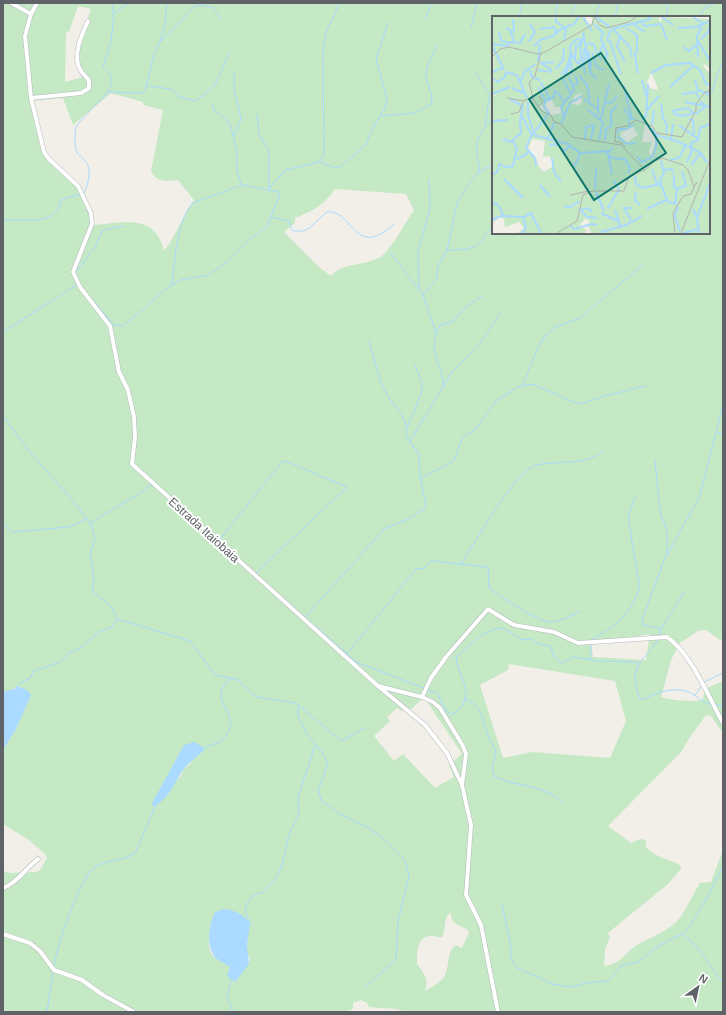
<svg xmlns="http://www.w3.org/2000/svg" width="726" height="1015" viewBox="0 0 726 1015" font-family="Arial,sans-serif">
	<rect width="100%" height="100%" fill="#f1efe8"/>
	<path fill="#c5e8c5" fill-rule="evenodd" d="M3,3H723V638L720,640L706,630L698,631L680,643L671,660L661,697C669,700 696,703 703,699L705,689L723,681V733L711,716L706,715L690,737L681,752L608,826L631,843L640,839L646,840V847C657,859 668,858 680,865L681,869L668,884L608,933L610,937L605,949L604,966C621,964 625,953 637,945C652,936 671,931 681,916C688,906 693,894 700,883L711,882L723,850V1012H405L397,1009L369,1007L367,1003L361,1000L353,1003V1009L346,1012H3V871L11,873L37,872L40,870L47,858L46,855L29,840L3,824V750L16,729L29,699L27,690L17,686L8,692H3ZM78,6L91,9C84,34 67,53 86,76L65,82L66,31L69,32ZM493,17H709V233H493ZM111,93L143,102V105L163,110L151,171C157,183 167,181 178,180L194,200C182,217 177,234 164,251C155,213 124,223 94,225L82,188L46,156L32,101L63,98L73,125ZM335,189L406,194L414,210C405,223 395,243 384,254C369,268 344,260 331,276L320,268L284,232L295,223V218C313,211 324,205 335,189ZM650,634L646,660L593,657L591,644ZM509,664L615,681L626,721L610,758L532,752L503,758L480,685L508,670ZM424,697L462,754L449,765L454,777L435,788L403,754L394,761L374,736L390,721L387,717L397,708L402,711L406,708L409,711ZM177,758L192,762L183,770L181,776L152,805ZM450,912L453,922L468,930L469,933L462,948L456,945C446,951 450,966 445,975C442,982 431,987 425,991C429,979 424,973 417,964C417,955 416,938 429,936C434,935 437,938 442,937C447,928 442,922 450,912ZM211,923L248,935L247,952L250,960L235,982L229,972L230,967C226,964 221,962 216,959C205,951 210,934 211,923Z"/>
	<g fill="#aadaff">
		<path d="M17,686L27,690L31,695L16,729L3,750V692L14,689Z"/>
		<path d="M194,742L203,747L204,750C198,756 188,763 183,770C174,783 170,797 155,806L151,805L184,745Z"/>
		<path d="M224,909C235,910 242,914 250,922L247,946L249,964L235,982L227,976L230,967L215,958C206,944 208,927 215,912Z"/>
	</g>
	<g fill="none" stroke-linecap="round" stroke-linejoin="round">
		<g stroke="#aadaff" stroke-width="1">
			<path d="M665,3L668,8L666,17"/>
			<path d="M114,13L129,3"/>
			<path d="M518,17L521,10V3"/>
			<path d="M555,17L558,3"/>
			<path d="M570,17L577,3"/>
			<path d="M595,17L598,8L601,3"/>
			<path d="M615,17L618,3"/>
			<path d="M698,17L705,8L716,3"/>
			<path d="M426,18L431,3"/>
			<path d="M471,27L477,3"/>
			<path d="M160,42L194,7L200,5L212,7L222,19"/>
			<path d="M475,72L490,95L485,124"/>
			<path d="M148,86L171,89L180,97L195,101L208,92L215,85L230,52"/>
			<path d="M108,92L140,93L145,91L154,54L160,42L165,25L167,3"/>
			<path d="M712,92L717,75L723,61"/>
			<path d="M212,104L214,110L228,121L231,127L237,152V171L241,184"/>
			<path d="M257,115L259,134L269,151V188"/>
			<path d="M381,116L415,113L431,104C435,95 426,86 426,76C426,65 433,55 437,46"/>
			<path d="M234,136L241,119L234,89V72"/>
			<path d="M320,162L335,168L340,167L365,146L375,124L385,108L387,99L376,59L388,23"/>
			<path d="M479,172C480,166 478,162 477,156C474,141 482,128 493,119"/>
			<path d="M269,189L285,170L319,162L324,155L323,52L326,32L340,3"/>
			<path d="M84,193C88,186 92,169 86,162C83,158 78,155 76,150C74,143 75,134 76,127C83,115 113,93 112,80C112,75 106,70 103,67L111,41L114,17L112,3"/>
			<path d="M272,217L289,221L292,230C309,236 315,220 327,212C353,209 354,261 394,224"/>
			<path d="M3,220C20,218 58,228 60,201L68,197L81,195"/>
			<path d="M448,250C457,250 469,250 477,245C484,241 484,231 493,229"/>
			<path d="M391,253L423,295L436,333"/>
			<path d="M75,273L95,247L103,230L124,226"/>
			<path d="M419,288L418,252L430,208L429,180"/>
			<path d="M423,295L436,280L438,266L447,250L457,203L466,188L478,173L493,163"/>
			<path d="M93,300L114,325L123,326L170,286L180,280L208,275L226,263L250,239L267,226L279,197V192L242,185L193,203C177,218 174,265 172,285"/>
			<path d="M3,332L78,284"/>
			<path d="M523,384L538,348L545,336L555,327L580,318L643,265"/>
			<path d="M444,386C442,363 425,350 441,324L452,322L466,307L482,296"/>
			<path d="M3,416L28,450L75,503L90,523L95,538L90,553L94,578L92,590L113,609L117,619L190,641L215,675L238,680L256,697L296,703L341,741L365,728"/>
			<path d="M407,428L422,392V383L415,365"/>
			<path d="M717,433H723"/>
			<path d="M410,441L452,372L480,343L501,312"/>
			<path d="M655,460L660,512L667,531V555"/>
			<path d="M421,478L451,463L455,458L462,438L475,430L496,401L518,387L532,384L576,403H584L605,396L645,386"/>
			<path d="M3,522L7,528L12,532L69,527L86,519"/>
			<path d="M90,523L142,492L151,484"/>
			<path d="M219,540L282,462L285,461L347,487L256,573"/>
			<path d="M461,564C474,544 514,473 534,466C555,459 584,467 602,452"/>
			<path d="M272,588L356,662L424,688"/>
			<path d="M306,616L384,529L408,519L424,509L426,505L420,476L419,455L406,436V424L402,415L391,401L381,383L369,341"/>
			<path d="M661,629L643,625L642,620L664,560L699,498L723,405"/>
			<path d="M660,635L661,629L684,592"/>
			<path d="M592,640C599,634 607,631 614,626C624,619 640,597 639,584L628,517L635,497"/>
			<path d="M658,640C642,663 627,667 640,699H645C659,691 680,685 694,695C701,699 702,703 710,704"/>
			<path d="M347,654L416,569L424,568L432,561L488,567L489,588C502,597 536,621 550,622C561,622 571,615 580,612"/>
			<path d="M590,659L591,645"/>
			<path d="M704,682L723,673"/>
			<path d="M17,687L20,683L30,678L34,671L60,662L69,653L79,649L99,632L112,627L117,619"/>
			<path d="M427,690L437,693L446,711L451,714L455,713C478,693 458,679 456,657L480,636L497,628L505,629L522,640L531,639L538,644L550,646L554,656L561,663L573,657L598,661L636,662L637,664"/>
			<path d="M695,695L702,685"/>
			<path d="M465,699C484,706 482,722 489,738C491,743 495,747 496,752L492,768L494,776C513,786 531,784 549,793C554,795 558,799 562,803"/>
			<path d="M298,705V716L308,736L322,752L328,763L318,791L322,801L340,814L367,827L384,839L403,858L406,864L409,875L398,922L396,960L365,987"/>
			<path d="M716,705H723"/>
			<path d="M203,748L220,742C243,719 221,713 221,693C221,688 226,683 229,679"/>
			<path d="M502,905L510,941L511,959L517,968L553,984L564,986L571,987L586,983L608,981L621,966L638,962L660,945L684,933L690,926L709,894L723,866"/>
			<path d="M251,924C244,912 243,908 253,895L263,892L274,881L282,866L289,834L299,814L298,797L315,746"/>
			<path d="M684,934L699,950L723,983"/>
			<path d="M54,966C56,948 81,874 96,866C108,860 126,861 136,852L156,804"/>
			<path d="M231,979L227,997L233,1012"/>
			<path d="M47,1012L53,971"/>
		</g>
		<g stroke="#b5b8bc" stroke-width="5">
			<g id="minor">
				<path d="M11,3L31,14"/>
				<path d="M37,3L31,14L25,36L31,98L44,152L49,159L78,186L91,213L92,224L73,272L80,287L110,326L119,372L128,390L134,417L135,437L132,464L378,686L425,725L447,753L462,785L471,825L466,895L481,925L498,1012"/>
				<path d="M31,98L81,93L89,88V81C87,77 82,74 80,69C72,55 82,34 88,21"/>
				<path d="M378,686L422,697L433,702L440,708L463,746L466,754L462,785"/>
				<path d="M422,697L431,678L446,657L488,609L514,625L554,632L578,643L667,637C691,653 709,698 723,723"/>
				<path d="M3,888C16,884 26,868 38,859"/>
				<path d="M3,934L30,943L40,951L54,970L82,980L103,995L134,1012"/>
			</g>
		</g>
		<use href="#minor" stroke="#fff" stroke-width="4"/>
	</g>
	<g text-anchor="middle" stroke-width="4" stroke-linejoin="round" paint-order="stroke">
		<g font-size="12" fill="#5f6368" stroke="#fff">
			<text transform="translate(204 530) rotate(42)" y="4">Estrada Itaiobaia</text>
		</g>
	</g>
	<g transform="translate(492 16)">
		<rect width="218" height="218" fill="#f1efe8"/>
		<path d="M0,1H94L93,4L99,9L101,2L98,1H131V4L132,1H168L166,4L169,6L170,1L218,3V52L212,48L211,50L218,58V69L215,70L218,75V217H99L96,209L98,206L94,202L88,209L95,215L92,217H26L32,212L27,206L13,211L12,203L8,201L0,207V80H4L0,78L2,38L0,37ZM159,56L166,72L165,74L158,72L155,67ZM89,77L90,86L87,89L80,88L82,80ZM60,84L63,91H69V97L60,99L47,91L49,89L52,91L54,85ZM153,109L160,111L164,125L159,140L157,136L160,126H150ZM141,111L146,119L135,126L128,120L130,116ZM40,123L53,125L51,141L57,140L61,145L60,151L52,156L46,150L44,142L36,134Z" fill="#c5e8c5" fill-rule="evenodd"/>
		<path fill="none" stroke="#aadaff" stroke-width="2" d="M64,1V6L72,11M91,1L100,15M104,1L118,11M170,1L181,9M201,1L212,8M21,3L22,17M150,6L152,10L169,8L175,24M102,8L111,17L109,23L116,40M142,8L152,16M14,12L18,14L22,25M133,12L145,19V33L143,40L146,58M186,12L204,11L218,5M48,13L61,11L64,13L63,18M119,13L115,24L118,25L129,59M120,13L151,5L158,3L156,1M121,13L138,31L140,41M7,16L9,25L18,27M91,16L98,54M92,19L88,31L93,58M128,20L125,30L133,46M209,23L216,16L218,9M72,25L74,12M206,25L218,45M37,26L43,16L38,8M0,28L15,30L19,26L28,27L33,18M95,29L98,27L102,29L105,37M42,30L48,24L61,20L69,13L82,8L87,1M191,31L197,35L204,29M96,35L99,47L98,57L105,63M78,36L86,48M100,36L105,51L112,54M206,41L205,21L210,9M83,43L84,30L90,25M109,44L107,39L111,28M46,45L48,28M93,45L92,34L94,32M48,47L62,46M49,47L60,54M113,47L115,35M89,52L87,46L90,40M64,53L71,44L72,32M38,54L40,61L48,64M46,54L60,56M0,56L11,52L0,29M159,57L174,49L198,47L208,54L214,68L218,69M80,58L78,30L85,23L91,24M69,59L75,51L78,40M73,59L79,46M88,60L95,69L98,85M70,61L79,78M0,62L6,66L13,61L14,56L25,59L35,82M150,64L154,80M203,64L206,74L218,79M29,65L33,55L44,48M49,66L57,82M82,70L86,66L83,60M132,70L140,103H142M178,71L202,49M20,72L31,77M65,75L72,86M0,78L18,71M190,78L204,76L207,82M92,83L105,93M36,85V99L42,117M54,85L62,81L63,74M207,85L218,92M193,86L212,90M78,87L90,80M114,87L120,86L125,80M169,87L171,102L175,109L174,118M132,92L138,101L136,108M95,93L111,106L107,124M154,95L167,80M180,95L196,92L202,98M181,97L189,100L200,98M203,98L214,91M106,99V82M30,100L40,120M72,101L69,91L82,74L77,61M109,103L117,68M197,103L201,104L202,118M0,105L16,104M150,105L154,100L156,68M69,108L78,87M160,109L162,94M187,109L206,123M125,117L127,113H135L142,108M41,119L76,128L88,137L118,135L120,132M164,119L185,125L209,137L215,147M125,120L135,128L144,127M56,122L62,107M11,123L18,126L29,117L28,104L31,90L18,83M93,123L94,111L102,109L99,123M179,123L181,108M113,125L114,113L119,110V96L125,89M57,129L64,128L72,135L78,130M200,133L199,127L206,124L208,112L218,108M112,134L120,142L133,143L138,153L136,157M116,137L120,158M145,141L150,146L160,141L164,131V119L160,112M60,142L62,156L69,166M25,143L36,137M169,144L172,157L168,163L169,169L176,186L185,188M178,144L187,142L193,130M195,146L200,134M199,149L208,138M44,150L43,142L34,132L38,122L57,97L52,91L53,84L46,71M82,151L88,138M160,153L165,168M172,154L180,153L181,157M0,159L5,156L8,148L13,151L21,150L25,132L21,125M182,159V171L185,173L183,187M143,160L144,168L150,172L168,168M12,163L31,182M48,169L58,181M103,173L104,152M186,173L194,169L190,155M104,176L112,195M144,176L143,184L148,189M0,186L6,189L12,200M72,190L78,191L88,185M186,191L183,200L188,215M116,192L127,173L122,165M155,193L174,184M201,193L205,202L207,217M88,194L96,192L100,196M123,194L128,210M89,195L95,201L105,202M109,197L128,206M205,202L218,167M0,204L9,200L32,201L39,197L49,217M139,204L132,192H140M78,210L83,213L99,208L105,209M109,216L134,209L150,200M30,217L34,212L31,202M191,217L207,213"/>
		<path fill="none" stroke="#b3b3b1" stroke-width="1" d="M103,1L108,9L114,12L137,6L144,1M49,37L43,60L37,67L42,85L51,96L59,99L62,106L69,108L80,121L129,129L153,154L163,145L170,142L191,149L196,154L202,171M0,41L8,33L17,31L46,38L53,36L100,9L102,1M15,82L31,85M46,91L51,86L47,80M19,98L27,96L32,84L41,83M122,125L130,127L133,131M123,125L124,112L135,110L144,104L160,110L165,117L190,121L204,94V88L213,76L218,75M78,179L97,175M65,217L85,205L91,179L100,175H132L137,160L153,154M183,217L181,197L191,180L199,178L204,167H206M189,217L218,144"/>
		<path fill="#0f766e" fill-opacity="0.15" stroke="#0f766e" stroke-width="2" d="M109,37L174,137L102,184L37,83Z"/>
		<rect width="218" height="218" fill="none" stroke="#5f6368" stroke-width="2"/>
	</g>
	<rect width="726" height="1015" fill="none" stroke="#5f6368" stroke-width="8"/>
	<g transform="translate(698 987) rotate(33)" stroke="#ffffff" stroke-width="3" paint-order="stroke">
	<path d="M0-3L7 15L0 10L-7 15Z" fill="#5f6368"/>
	<text y="-6" font-size="11" font-weight="bold" text-anchor="middle" fill="#5f6368">N</text>
	</g>
</svg>
